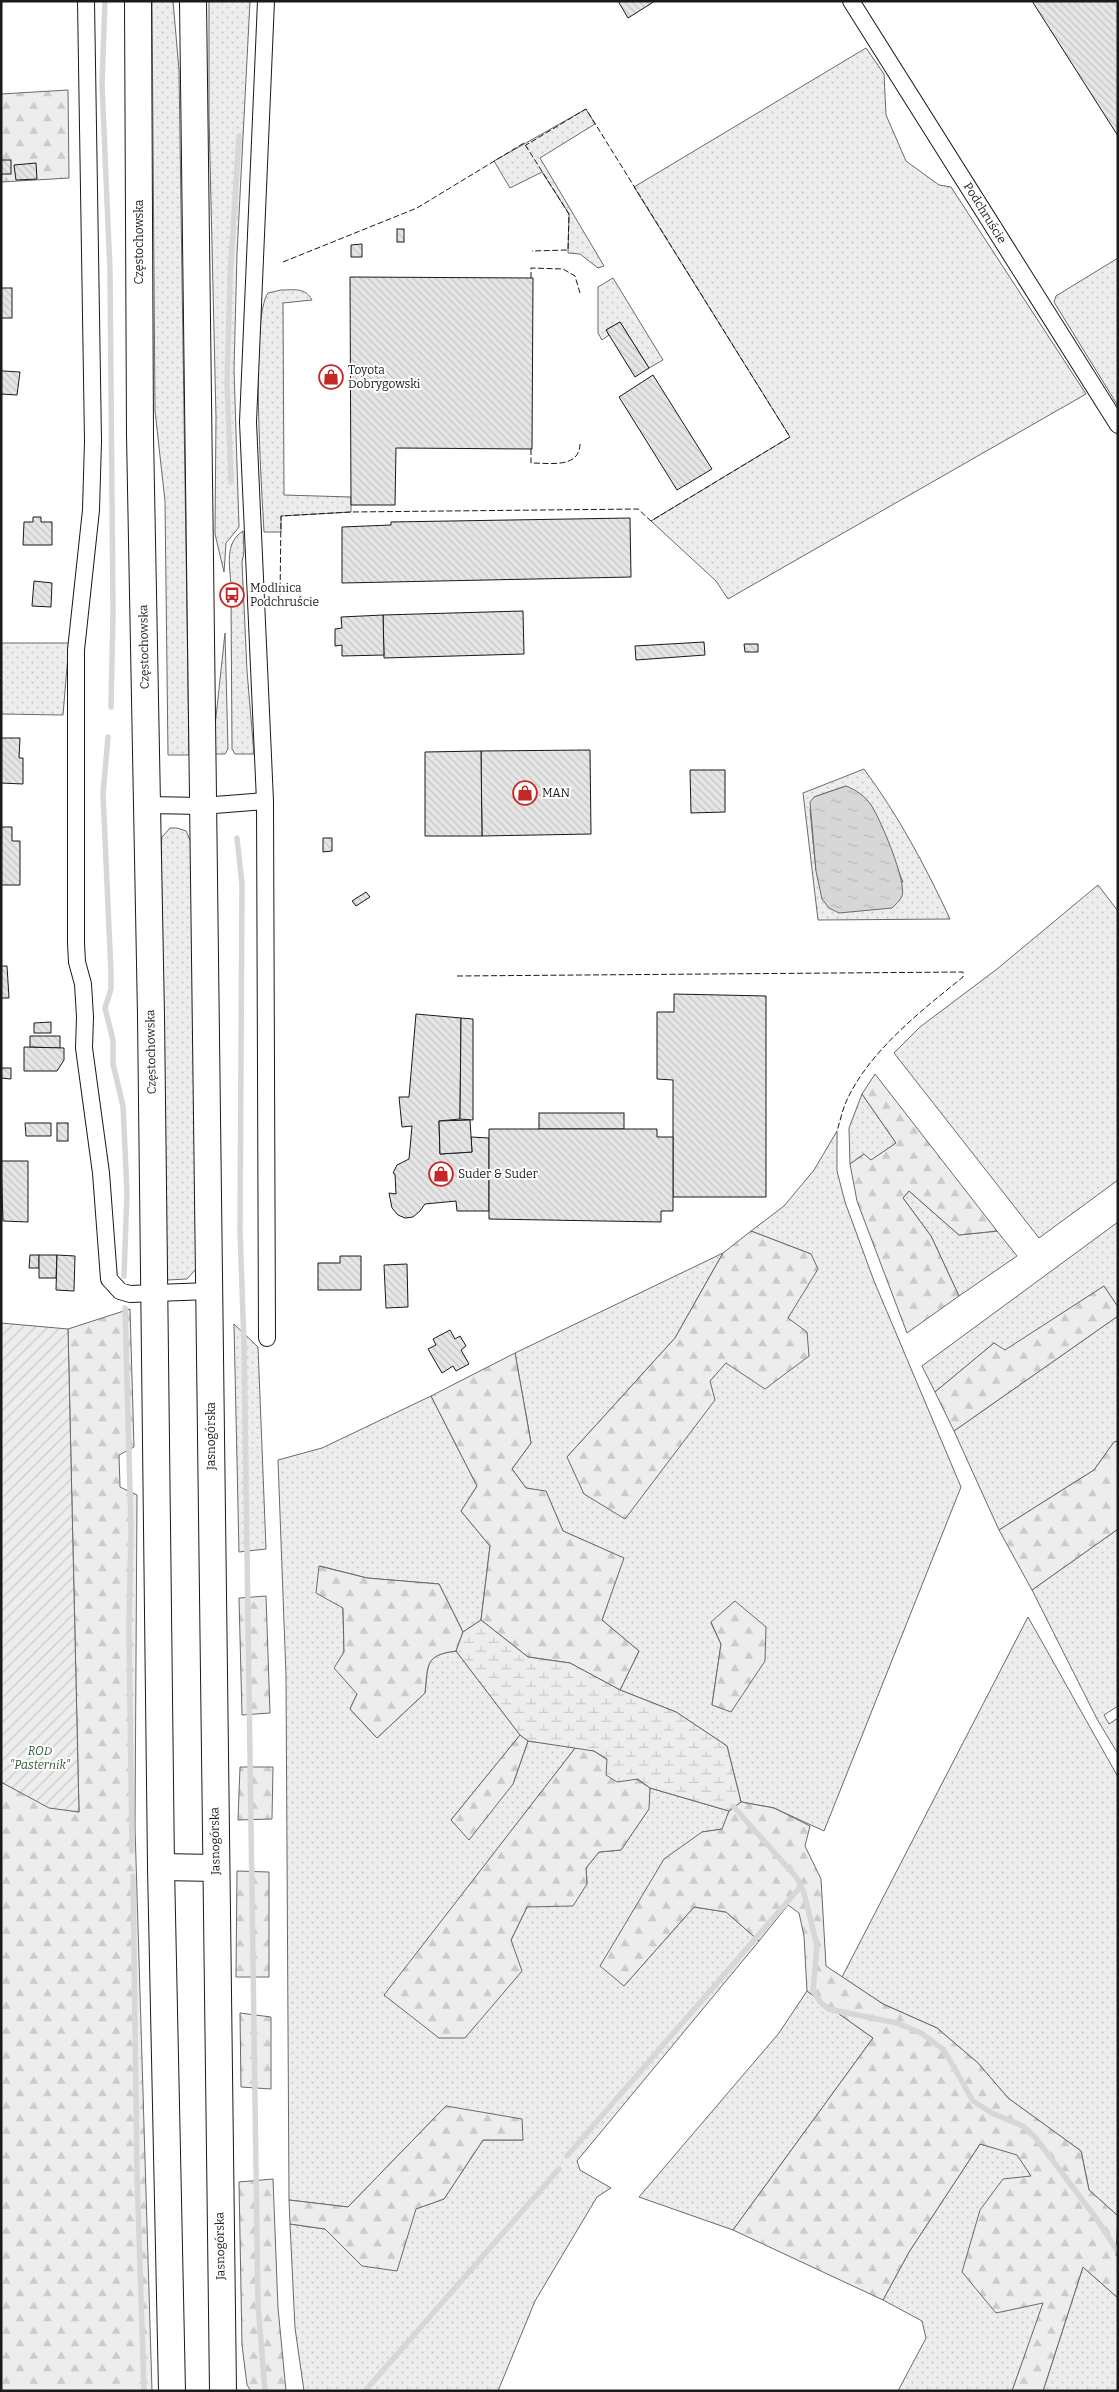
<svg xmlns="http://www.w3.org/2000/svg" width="1119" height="2392" viewBox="0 0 1119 2392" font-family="Bitter,serif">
	<defs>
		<pattern id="grass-dots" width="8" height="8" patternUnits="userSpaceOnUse" patternTransform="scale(1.25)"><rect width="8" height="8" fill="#ededed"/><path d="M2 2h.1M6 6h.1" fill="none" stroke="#cbcbcb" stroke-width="1.8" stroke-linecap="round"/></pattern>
		<pattern id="forest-firs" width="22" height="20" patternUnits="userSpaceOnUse" patternTransform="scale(1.25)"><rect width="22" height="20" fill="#ededed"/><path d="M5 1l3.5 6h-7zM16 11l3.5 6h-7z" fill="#cbcbcb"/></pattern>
		<pattern id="wetland-marsh" width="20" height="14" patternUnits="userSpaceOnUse" patternTransform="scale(1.25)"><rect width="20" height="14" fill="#ededed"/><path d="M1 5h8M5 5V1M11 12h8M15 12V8" fill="none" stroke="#cbcbcb"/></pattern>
		<pattern id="garden-furrows" width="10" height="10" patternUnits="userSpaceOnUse" patternTransform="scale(1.25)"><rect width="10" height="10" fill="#ededed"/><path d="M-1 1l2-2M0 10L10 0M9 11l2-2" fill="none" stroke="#cbcbcb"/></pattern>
		<pattern id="water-ripples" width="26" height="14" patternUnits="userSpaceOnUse" patternTransform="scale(1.25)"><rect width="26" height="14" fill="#d7d7d7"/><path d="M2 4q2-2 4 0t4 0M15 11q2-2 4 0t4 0" fill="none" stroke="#b8b8b8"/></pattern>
		<pattern id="building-back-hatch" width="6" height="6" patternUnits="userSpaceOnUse" patternTransform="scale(1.25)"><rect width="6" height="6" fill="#e6e6e6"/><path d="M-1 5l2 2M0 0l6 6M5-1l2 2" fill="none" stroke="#c5c5c5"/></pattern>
	</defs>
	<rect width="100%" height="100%" fill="#fff"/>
	<g fill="url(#grass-dots)" stroke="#6a6a6a" fill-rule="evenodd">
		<path d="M152,1H173L179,70L189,755H168L165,501L155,411Z"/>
		<path d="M209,1H250L237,254L234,369L239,527L226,543L224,572L215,534L216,417L209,116Z"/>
		<path d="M866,48L884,74L886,115L906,161L939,185L951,187L1086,394L728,599L716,581L651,521L790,437L634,187Z"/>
		<path d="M586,109L595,124L540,158L604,266L598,268L580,254L568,253L569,214L542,172L510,188L494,161Z"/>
		<path d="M1118,258V406L1054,302L1056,296Z"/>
		<path d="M613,278L663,360L649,368L620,322L606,330L609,335L602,340L598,333V287Z"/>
		<path d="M281,290C294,290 305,287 312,300L283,303L284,495L351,497V512L281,516V532H264C262,493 250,317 268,293Z"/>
		<path d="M243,531L244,552L242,562L247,671L254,754H235L232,749L231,597L236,596L235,587L231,586C230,566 224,543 243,531Z"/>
		<path d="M225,633L228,749L225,754H212Z"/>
		<path d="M1,643H69L63,715L1,714Z"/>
		<path d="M864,769C898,815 926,867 950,919L818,920L803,793ZM846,786L871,805L903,882L816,871L810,810L814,797Z"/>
		<path d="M170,828H177L186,831L191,842L196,1269L187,1279L167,1280L161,844L162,837Z"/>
		<path d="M1098,885L1118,911V1180L1039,1238L894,1053L920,1027L997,969Z"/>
		<path d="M862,1094L896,1143L871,1161L864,1154L850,1164L849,1128Z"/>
		<path d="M837,1131V1171L845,1202L874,1281L961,1487L824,1831L774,1808L741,1802L727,1746L676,1712L620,1690L639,1651L602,1620L623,1558L563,1531L546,1492L526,1488L512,1469L531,1443L515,1353L723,1253L675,1338L567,1457L710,1381L726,1362L788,1318L811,1254L751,1231L784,1206L814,1170ZM711,1623L765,1661L712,1705L721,1644Z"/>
		<path d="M909,1191L959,1235L997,1231L1017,1256L959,1296L931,1236L903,1198Z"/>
		<path d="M1118,1222V1307L1104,1286L1005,1351L994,1343L935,1392L922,1366Z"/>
		<path d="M1118,1316V1441L1114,1442L1094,1470L999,1530L954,1431Z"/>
		<path d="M234,1324L258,1347L266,1549L239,1552Z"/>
		<path d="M431,1396L477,1486L461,1511L490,1546L481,1620L463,1632L439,1584L367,1578L320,1566L343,1608L344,1653L357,1694L350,1709L377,1738L425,1693C428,1664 425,1655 456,1651L520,1735L451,1820L513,1784L528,1741L576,1747L384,1996L511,1940L527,1907L587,1884L586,1868L599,1852L621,1850L648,1810L650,1788L729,1811L723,1829L702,1832L624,1986L694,1907L726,1912L759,1941L577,2161L580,2170L611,2188L597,2197L535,2301L498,2391H304L295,2328L290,2224L325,2229L362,2266L415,2209L444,2199L483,2140H523L446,2106L348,2207L289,2200L286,1676L278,1460L322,1448Z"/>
		<path d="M1118,1529V1706L1104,1715L1109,1724L1118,1718V1754L1097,1719L1032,1590Z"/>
		<path d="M1028,1617L1118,1777V2216L1089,2190L1081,2151L1008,2098L978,2063L937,2028L883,2004L842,1977Z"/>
		<path d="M807,1991L873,2038L733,2230L639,2197L779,2033Z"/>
		<path d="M980,2144L1017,2154L1031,2176L1044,2303L1012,2391H898L926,2338L922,2321L883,2300L909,2252Z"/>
		<path d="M1083,2267L1118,2298V2391H1043Z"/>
	</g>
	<g fill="url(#forest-firs)" stroke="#6a6a6a">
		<path d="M68,90L69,178L1,182V94Z"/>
		<path d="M875,1074L997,1231L959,1235L909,1191L903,1198L931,1236L959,1296L907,1333L857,1201L850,1164L864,1154L871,1160L896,1143L862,1094Z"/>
		<path d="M751,1231L811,1254L818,1269L788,1318L807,1332L809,1356L765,1389L726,1363L710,1381L715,1400L625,1519L584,1494L567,1457L675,1338L723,1253Z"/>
		<path d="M1104,1286L1118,1307V1316L954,1431L935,1392L994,1343L1005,1350Z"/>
		<path d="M130,1309L134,1447L119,1455L120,1487L137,1495L135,1827L152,2391H1V1782L49,1807L79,1812L68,1329Z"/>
		<path d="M515,1353L531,1443L512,1469L526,1488L546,1491L563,1531L624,1558L602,1620L639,1651L620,1690L570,1663L528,1657L481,1620L490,1546L461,1511L477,1486L431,1396Z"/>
		<path d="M1118,1441V1529L1032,1590L999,1530L1094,1470L1114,1442Z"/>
		<path d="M319,1566L367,1578L439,1584L463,1632L456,1651C425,1655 428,1664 425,1693L377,1738L350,1709L357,1694L334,1668L344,1652L343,1608L316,1593Z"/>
		<path d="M266,1596L270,1713L242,1715L239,1598Z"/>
		<path d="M735,1601L766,1627L765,1661L731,1712L712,1705L721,1644L711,1622Z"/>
		<path d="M520,1735L528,1741L513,1784L469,1840L451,1820Z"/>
		<path d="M576,1747L594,1751L650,1788L649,1809L621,1850L599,1852L586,1868L587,1884L573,1906L527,1907L511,1940L522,1971L465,2038H439L384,1995Z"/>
		<path d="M240,1767H273L272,1819L238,1820Z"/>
		<path d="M741,1802L774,1808L810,1826L805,1846L821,1879L826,1966L883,2004L937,2028L978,2063L1008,2098L1081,2151L1089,2190L1118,2216L1116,2255L1118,2257V2298L1083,2267L1043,2391H1012L1043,2303L996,2313L962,2272L980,2210L1003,2179L1031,2176L1017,2155L980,2144L909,2252L883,2300L733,2230L873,2038L807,1991L804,1936L799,1913L788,1905L759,1941L726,1912L694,1907L624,1986L600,1966L664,1859L702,1832L722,1829L729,1811Z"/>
		<path d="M237,1871L269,1872V1977H236Z"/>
		<path d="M240,2013L271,2017V2089L241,2087Z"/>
		<path d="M446,2106L522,2119L523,2140H483L444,2199L416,2209L397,2271L362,2266L325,2229L290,2224L289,2200L348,2207Z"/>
		<path d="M273,2179L278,2308L286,2391H251L247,2385L242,2345L239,2182Z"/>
	</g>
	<path fill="url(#wetland-marsh)" stroke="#6a6a6a" d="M481,1620L528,1657L570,1663L620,1690L676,1712L727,1746L741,1802L729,1811L650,1788L638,1779L617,1782L606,1775L607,1759L594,1751L528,1741L520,1735L456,1651L463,1632Z"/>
	<path fill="url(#garden-furrows)" stroke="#6a6a6a" d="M1,1323L68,1329L79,1812L49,1808L1,1782Z"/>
	<path fill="url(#water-ripples)" stroke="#6a6a6a" d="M846,786C856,790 865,796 871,805C880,818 907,882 902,896C900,901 896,904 892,908L839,913L829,908L822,899L816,871L810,802L814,797Z"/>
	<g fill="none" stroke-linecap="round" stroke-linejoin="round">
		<g stroke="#d7d7d7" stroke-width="5.5">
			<path d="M105,1L102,84L110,271L113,613L111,707"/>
			<path d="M231,482L227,383L230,278L239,136"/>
			<path d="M108,737L103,794L111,973V989L105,1008L113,1040V1064L123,1106L127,1192L124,1276"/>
			<path d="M237,838L242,884L240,1230L244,1344L258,2305L265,2391"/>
			<path d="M125,1308L131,1528L129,1631L132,1851"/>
			<path d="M734,1807L797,1878L804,1893L817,1946L813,1991L821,2003L828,2009L897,2023L921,2033L944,2050L973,2101L992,2113L1023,2126L1035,2137L1096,2218L1118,2252"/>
			<path d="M133,1876L137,2174L144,2391"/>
			<path d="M567,2156L801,1886"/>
			<path d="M365,2391L559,2169"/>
		</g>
	</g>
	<g fill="url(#building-back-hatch)" stroke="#1a1a1a">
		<path d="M618,1H655L628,18Z"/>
		<path d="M1032,1H1118V136Z"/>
		<rect x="1" y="160" width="10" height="14"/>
		<path d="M36,163L37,179L16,180L14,165Z"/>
		<rect x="397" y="229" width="7" height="13"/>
		<path d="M362,244V257H351V245Z"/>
		<path d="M350,277L533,278L532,449L396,448L395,505H351Z"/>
		<rect x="1" y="288" width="11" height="30"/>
		<path d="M620,322L649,368L635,377L606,330Z"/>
		<path d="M1,369L3,371L20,372L17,395L1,394Z"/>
		<path d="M653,375L712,469L677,490L619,397Z"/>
		<path d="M33,517H41V522H52V545H23L24,522H33Z"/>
		<path d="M630,518L631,577L342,583V527L391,525V522Z"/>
		<path d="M34,581L52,583L51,607L32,606Z"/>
		<path d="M523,611L524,654L384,658L383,615Z"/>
		<path d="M383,615L384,655L342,656V645L335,646V629L342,628L341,617Z"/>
		<path d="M704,642L705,655L636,660L635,646Z"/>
		<path d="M744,644H758V652H745Z"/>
		<path d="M1,738H20L19,758H23V784L1,783Z"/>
		<path d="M590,750L591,834L482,836L481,751Z"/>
		<path d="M481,751L482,836H425V752Z"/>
		<path d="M690,770H725V812L691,813Z"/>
		<path d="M1,827H12V841H20V885H1Z"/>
		<path d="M323,838H332V851L323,852Z"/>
		<path d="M366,892L370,897L356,906L352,901Z"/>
		<path d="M1,966H7L9,998H1Z"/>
		<path d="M674,994L766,996V1197H673V1080L657,1079V1012H674Z"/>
		<path d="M416,1014L461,1018L460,1119L439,1121L440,1154L472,1152L471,1137L489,1138V1211H457L456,1201L425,1204L420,1211L413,1217L405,1218L398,1215L392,1208L389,1193L396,1194L395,1174L393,1173L397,1165L409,1159L412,1126L402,1127L399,1097H409Z"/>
		<path d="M461,1018L473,1019V1120L460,1119Z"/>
		<path d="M51,1022V1033H34V1023Z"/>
		<path d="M30,1036H60V1048L30,1047Z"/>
		<path d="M24,1047L64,1048V1060L57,1071H24Z"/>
		<path d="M1,1068H11V1079L1,1078Z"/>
		<rect x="539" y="1113" width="85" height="16"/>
		<path d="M470,1120L472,1152L440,1154L439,1121Z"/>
		<path d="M25,1123H51V1136H26Z"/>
		<rect x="57" y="1123" width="11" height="18"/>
		<path d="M489,1129H657V1137H673V1211H661V1222L489,1219Z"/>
		<path d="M1,1161H28V1222L3,1221Z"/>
		<path d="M30,1255H39V1268H29Z"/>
		<path d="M39,1255H57L56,1278H39Z"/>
		<path d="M57,1255L75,1256L74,1291L56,1290Z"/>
		<path d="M340,1256H361V1290H318V1263H340Z"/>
		<path d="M407,1264L408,1307L386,1308L384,1265Z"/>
		<path d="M450,1330L455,1339L460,1336L466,1346L461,1350L469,1364L456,1371L453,1366L442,1373L428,1349L436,1345L433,1339Z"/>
	</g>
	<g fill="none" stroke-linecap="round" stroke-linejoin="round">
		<g stroke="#1a1a1a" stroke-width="18">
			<g id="minor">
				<path d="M86,1L93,441L91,510L76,650V943L77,962L83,984L85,1017L84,1048L101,1173L109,1279L120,1291L130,1294L209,1291"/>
				<path d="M266,1L248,422L265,801L267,1338"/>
				<path d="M851,1L1118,425"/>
				<path d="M148,805L202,806L265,801"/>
			</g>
		</g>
		<g stroke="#1a1a1a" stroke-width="28">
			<g id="primary">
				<path d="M138,1L140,435L151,1016L161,1867L172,2391"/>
				<path d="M193,1L223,2391"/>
				<path d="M161,1867L216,1868"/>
			</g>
		</g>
		<use href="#minor" stroke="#fff" stroke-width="16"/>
		<use href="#primary" stroke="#fff" stroke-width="26"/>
		<g stroke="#1a1a1a" stroke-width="1" stroke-dasharray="6 2.5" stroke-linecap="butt">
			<path d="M283,262L417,208L524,143L569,214L568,250L532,251"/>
			<path d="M531,278V268L563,269L575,276L580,293"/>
			<path d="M531,449V463C550,463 581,469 580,442"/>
			<path d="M280,597L281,516L351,512L638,509L651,521L790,437L586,109L526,145"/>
			<path d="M457,976L963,972V977C922,1010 868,1052 846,1102C842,1111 840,1122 837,1131"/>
		</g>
	</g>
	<defs>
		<g id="shop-ring" transform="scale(1.25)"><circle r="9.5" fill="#fff" stroke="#c62828" stroke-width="1.5"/><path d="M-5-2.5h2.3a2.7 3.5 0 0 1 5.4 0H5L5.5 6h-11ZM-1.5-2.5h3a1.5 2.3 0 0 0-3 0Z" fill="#c62828"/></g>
		<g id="bus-ring" transform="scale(1.25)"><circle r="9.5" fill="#fff" stroke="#c62828" stroke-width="1.5"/><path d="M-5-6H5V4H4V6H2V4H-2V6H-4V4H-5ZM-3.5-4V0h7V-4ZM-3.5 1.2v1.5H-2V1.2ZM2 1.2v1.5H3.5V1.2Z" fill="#c62828"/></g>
	</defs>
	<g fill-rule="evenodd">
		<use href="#shop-ring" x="331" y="377"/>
		<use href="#bus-ring" x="232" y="595"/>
		<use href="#shop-ring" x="525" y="793"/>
		<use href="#shop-ring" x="441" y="1174"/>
	</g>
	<g text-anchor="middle" stroke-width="4" stroke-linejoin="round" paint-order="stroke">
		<g font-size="12" fill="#1a1a1a" stroke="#fff">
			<text transform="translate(985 213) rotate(58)" y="4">Podchruście</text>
			<text transform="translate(139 242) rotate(-90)" y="4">Częstochowska</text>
			<text transform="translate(144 647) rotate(-91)" y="4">Częstochowska</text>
			<text transform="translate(151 1052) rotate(-91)" y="4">Częstochowska</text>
			<text transform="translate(211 1436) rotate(-90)" y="4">Jasnogórska</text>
			<text transform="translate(215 1841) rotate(-91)" y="4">Jasnogórska</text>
			<text transform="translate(220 2246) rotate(-91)" y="4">Jasnogórska</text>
		</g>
		<g font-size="12" fill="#1a1a1a" stroke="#fff" text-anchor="start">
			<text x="348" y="374">Toyota<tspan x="348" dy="14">Dobrygowski</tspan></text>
			<text x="250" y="592">Modlnica<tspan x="250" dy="14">Podchruście</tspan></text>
			<text x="542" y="797">MAN</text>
			<text x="458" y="1178">Suder &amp; Suder</text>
		</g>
		<g font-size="12" font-style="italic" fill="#2b5a34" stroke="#fff">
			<text x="40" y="1755">ROD<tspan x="40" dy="14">"Pasternik"</tspan></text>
		</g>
	</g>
	<rect width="1119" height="2392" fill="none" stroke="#1a1a1a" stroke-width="5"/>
</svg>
